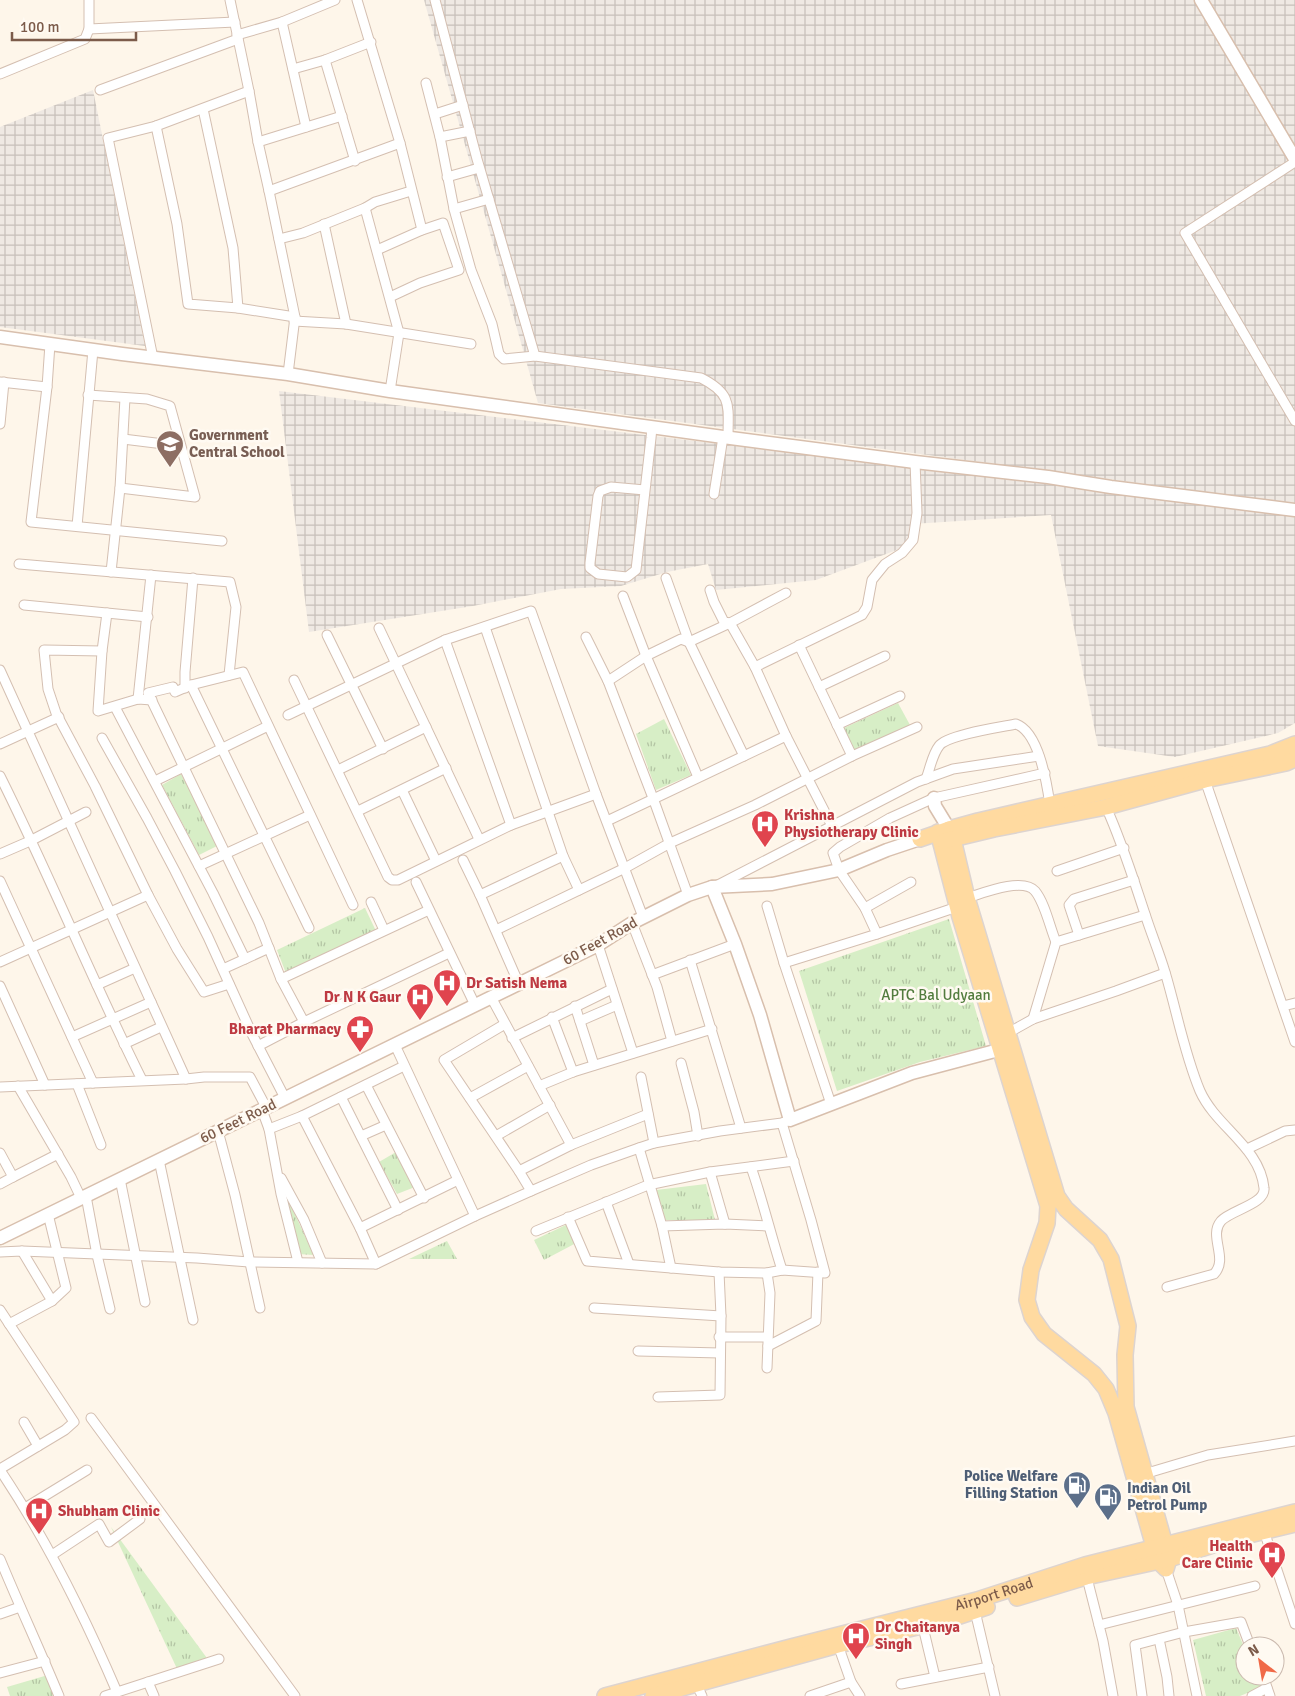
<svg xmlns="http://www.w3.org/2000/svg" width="1295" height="1696" viewBox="0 0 1295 1696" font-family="Signika,sans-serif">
	<defs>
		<pattern id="industrial-grid" width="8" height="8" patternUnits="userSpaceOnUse" patternTransform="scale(1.25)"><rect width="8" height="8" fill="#efe9e3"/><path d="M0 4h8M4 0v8" fill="none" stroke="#c7c0ba"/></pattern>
		<pattern id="park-tufts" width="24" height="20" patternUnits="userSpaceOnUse" patternTransform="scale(1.25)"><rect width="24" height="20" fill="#d7eec6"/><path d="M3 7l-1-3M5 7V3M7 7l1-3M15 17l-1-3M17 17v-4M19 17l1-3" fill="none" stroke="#b3c4a3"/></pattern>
	</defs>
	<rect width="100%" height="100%" fill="#fef6ea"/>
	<g fill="url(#industrial-grid)">
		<path d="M424,0H1295V504L538,403Z"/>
		<path d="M93,90L145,346L0,327V127Z"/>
		<path d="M279,391L1295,513V723L1278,733L1175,757L1098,746L1051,515L912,524L913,544L816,580L716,590L708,564L667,572L621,586L561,589L473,606L309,632Z"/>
	</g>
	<g fill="url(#park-tufts)">
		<path d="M898,703L910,725L855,752L844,728Z"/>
		<path d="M664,719L691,775L656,790L636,734Z"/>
		<path d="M181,774L219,845L199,855L162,785Z"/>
		<path d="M365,908L376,931L287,976L277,950Z"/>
		<path d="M949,919L986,1046L920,1062L837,1091L799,971Z"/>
		<path d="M396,1152L415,1187L397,1194L379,1162Z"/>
		<path d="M706,1184L715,1220H664L656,1190Z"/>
		<path d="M287,1202L290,1204L314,1255L298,1254Z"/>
		<path d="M570,1223L578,1242L544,1260L534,1240Z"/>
		<path d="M447,1241L457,1259H409Z"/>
		<path d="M111,1527L212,1665L179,1673Z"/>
		<path d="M1236,1628L1245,1649V1676H1257L1262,1687L1240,1696H1206L1193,1640Z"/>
		<path d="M48,1675L55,1696H10L7,1687Z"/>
	</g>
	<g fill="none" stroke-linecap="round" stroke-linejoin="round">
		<g stroke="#d4bfb1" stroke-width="11">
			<g id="street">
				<path d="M230,0L249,91L258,142L269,191L295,317L288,374"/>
				<path d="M357,0L400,143L422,230"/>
				<path d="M435,0L477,159L535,356L701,378C733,394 728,406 728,438"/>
				<path d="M282,22L306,127"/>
				<path d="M89,29L235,22"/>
				<path d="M237,35L282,22L335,0"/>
				<path d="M325,60L355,161"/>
				<path d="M293,69L325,60L371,42"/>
				<path d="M0,74L85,39L89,29V0"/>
				<path d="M426,83L440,137L454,209L471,270L492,324L499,354L504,359L535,356"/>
				<path d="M100,90L238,39"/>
				<path d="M203,109L233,248L238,308"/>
				<path d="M435,114L463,105"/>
				<path d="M156,126L177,224L188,304L238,308L295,317"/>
				<path d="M440,137L470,131"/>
				<path d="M258,142L342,116"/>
				<path d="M1295,162L1185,233L1295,421"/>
				<path d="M447,177L479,168"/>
				<path d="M269,191L400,143"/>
				<path d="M365,208L399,333L390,391"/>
				<path d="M454,209L489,199"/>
				<path d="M324,224L346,324"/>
				<path d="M279,239L303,233L365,208L375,202L411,191"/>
				<path d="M377,250L422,230L443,223L459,270L420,283L390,297"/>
				<path d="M294,321L346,324L471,344"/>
				<path d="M50,344L47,387L31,522L222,541"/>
				<path d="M153,358L108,138L156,126L249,91"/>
				<path d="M0,382L47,387"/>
				<path d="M88,395L147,399L170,406L195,497L120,488"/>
				<path d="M0,424L4,382"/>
				<path d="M123,439L180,446"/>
				<path d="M645,490L611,487L600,491L598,496L590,563V568L598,574L627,577L636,570L651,438L652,427"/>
				<path d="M714,494L723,437"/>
				<path d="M77,526L93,350"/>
				<path d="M19,564L230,582L236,607L229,675"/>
				<path d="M111,572L120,488L125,398"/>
				<path d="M666,578L689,642L744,756"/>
				<path d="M710,590L714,602L724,622L730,623L755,667L786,736L832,826"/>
				<path d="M623,596L646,656L698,777"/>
				<path d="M24,605L148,617"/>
				<path d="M107,613L102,651L98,711L138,699L152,700"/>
				<path d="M485,627L563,856L579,890"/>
				<path d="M379,628L479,839"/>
				<path d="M327,635L383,749"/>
				<path d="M586,637L608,681L653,798L688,895"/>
				<path d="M445,640L511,825"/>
				<path d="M799,645L852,756"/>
				<path d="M102,651L44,650L48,689L56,713L95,786L148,895L177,949L204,992L229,984"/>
				<path d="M755,667L862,615L867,607L872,580L885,564L902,553L913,540L917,513L915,462"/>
				<path d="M0,670L186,1079"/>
				<path d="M294,680L388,877L392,880H398L511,825L596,794"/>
				<path d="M608,681L646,656L681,639L689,642L730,623L786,593"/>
				<path d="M191,685L309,928"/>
				<path d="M819,687L885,656"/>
				<path d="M185,688V672L193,578"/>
				<path d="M138,699L151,575"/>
				<path d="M115,707L213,893L245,959"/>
				<path d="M288,715L445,640L531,611L596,794L643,917"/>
				<path d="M837,725L900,696"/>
				<path d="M102,738L147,818L175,871L208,937L252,1034L285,1098"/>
				<path d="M0,744L59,717"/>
				<path d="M338,770L426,727"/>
				<path d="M0,776C50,876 92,980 142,1080"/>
				<path d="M926,779C930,769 932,755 939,746C946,735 1001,727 1016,724C1039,732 1047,784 1050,805"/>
				<path d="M1205,780L1295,1042"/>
				<path d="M155,781L268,726"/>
				<path d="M402,790L436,861"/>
				<path d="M1106,807C1122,842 1133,878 1145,914C1151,933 1159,952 1165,972C1177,1012 1184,1053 1200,1091C1216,1127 1260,1147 1264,1188C1266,1204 1231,1210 1221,1221C1208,1236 1229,1259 1214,1274L1167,1287"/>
				<path d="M358,811L446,768"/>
				<path d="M607,821L786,736"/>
				<path d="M0,854L30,841L86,812"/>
				<path d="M463,860L480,895L519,984"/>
				<path d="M199,866L310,815"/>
				<path d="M1057,871L1124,848"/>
				<path d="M0,881L93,1083"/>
				<path d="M416,882L475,1005"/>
				<path d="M718,885L917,782L953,769L1039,756"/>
				<path d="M480,895L563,856"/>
				<path d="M967,898C983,893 1023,877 1035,891C1045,903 1050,928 1056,942"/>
				<path d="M371,902L384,930"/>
				<path d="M767,906L784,963L831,1104"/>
				<path d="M865,908L911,882"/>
				<path d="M632,923L657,987L672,1041"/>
				<path d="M496,930L625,868L670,843L755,805L852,756L917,727"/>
				<path d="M877,934L865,908L839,870L833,853L840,847L890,818L934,798L1045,773"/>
				<path d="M1079,935L1069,905L1074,899L1134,880"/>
				<path d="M598,945L633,1053"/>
				<path d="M690,960L741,1128"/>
				<path d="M0,962L148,895"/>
				<path d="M784,963L877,934L957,907"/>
				<path d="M223,969L269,948"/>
				<path d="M652,975L735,944"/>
				<path d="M281,979L429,910"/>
				<path d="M97,985L135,968"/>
				<path d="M0,986L45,1085"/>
				<path d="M491,997L571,1145"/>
				<path d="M575,1006L594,1065"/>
				<path d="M1283,1006L1295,1003"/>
				<path d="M552,1017L573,1072"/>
				<path d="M1033,1019L1056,942L1145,915"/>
				<path d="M580,1021L617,1005"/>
				<path d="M304,1022L281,979L259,923L148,693L173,687L175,692L191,685L243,672L353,905"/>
				<path d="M505,1024L444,1060L519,1171L531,1191"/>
				<path d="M1008,1033L1033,1019L1116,991L1165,973"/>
				<path d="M72,1037L151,1002"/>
				<path d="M512,1038L612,989"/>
				<path d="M124,1044L161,1027"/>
				<path d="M395,1045L475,1216"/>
				<path d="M258,1046L304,1022L449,953"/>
				<path d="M681,1063L694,1112L698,1136"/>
				<path d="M641,1077L654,1143"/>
				<path d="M77,1084L101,1145"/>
				<path d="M366,1085L424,1198"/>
				<path d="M18,1086L71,1177L81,1198"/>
				<path d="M539,1086L573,1072L712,1029"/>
				<path d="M0,1087L186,1079L204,1077H250L266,1107"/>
				<path d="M341,1097L398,1210"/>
				<path d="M470,1098L528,1066"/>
				<path d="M262,1110L269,1129L281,1194L298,1262"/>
				<path d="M302,1116L360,1228L376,1264"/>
				<path d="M269,1129L302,1116L404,1066"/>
				<path d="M218,1131L235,1195L260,1308"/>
				<path d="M361,1136L386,1125"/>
				<path d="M496,1136L550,1105"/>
				<path d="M639,1148L662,1226L671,1268"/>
				<path d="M1247,1149L1285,1131L1295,1130"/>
				<path d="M0,1153L13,1177L0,1184"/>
				<path d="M159,1160L193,1320"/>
				<path d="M751,1167C763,1201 771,1236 782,1270"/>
				<path d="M519,1171L571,1145L648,1114"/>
				<path d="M710,1172L725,1224"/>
				<path d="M13,1177L58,1154"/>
				<path d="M281,1178L304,1220L322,1263"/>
				<path d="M120,1179L145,1302"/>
				<path d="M86,1196L97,1255L110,1309"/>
				<path d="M606,1202L629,1264"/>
				<path d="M568,1217L587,1261L719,1272L767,1273L782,1270L825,1273L811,1220L782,1123"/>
				<path d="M662,1226L725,1224L768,1226"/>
				<path d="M360,1228L458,1180"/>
				<path d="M536,1231L648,1185L710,1172L794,1161"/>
				<path d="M22,1251L52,1301"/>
				<path d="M0,1252L22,1251L197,1258L249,1262L376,1264L475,1216L531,1191L591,1165L639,1148L654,1143L720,1131L782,1123L790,1120"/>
				<path d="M594,1308L721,1316"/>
				<path d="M0,1310L74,1422L65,1430L0,1469"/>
				<path d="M9,1324L52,1301L66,1288L48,1214"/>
				<path d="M719,1337H767"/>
				<path d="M768,1346L816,1321L818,1272"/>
				<path d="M638,1351L720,1353"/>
				<path d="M767,1368L770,1293L767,1273"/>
				<path d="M658,1397L720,1395L721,1316L719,1272"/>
				<path d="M91,1418L295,1696"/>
				<path d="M24,1422L38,1446"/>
				<path d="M0,1470C47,1540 84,1615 117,1692"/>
				<path d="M1144,1474L1208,1455L1295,1441"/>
				<path d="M25,1508L87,1470"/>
				<path d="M1264,1531L1295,1624"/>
				<path d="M52,1555L99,1524L109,1542L140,1519"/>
				<path d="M0,1559C19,1605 40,1650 59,1696"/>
				<path d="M1166,1569L1178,1605L1197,1696"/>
				<path d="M1086,1574L1103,1641L1113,1696"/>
				<path d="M975,1611L995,1696"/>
				<path d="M0,1614L20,1607"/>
				<path d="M1099,1625L1255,1586"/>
				<path d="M923,1627L935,1677"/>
				<path d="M1159,1639L1167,1677L1169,1696"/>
				<path d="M838,1645L851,1682L860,1696"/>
				<path d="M0,1673L45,1661"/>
				<path d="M1263,1676L1270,1696"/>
				<path d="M148,1682L154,1696"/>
				<path d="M901,1684L989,1667"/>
				<path d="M697,1685L702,1696"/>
				<path d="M105,1696L219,1659"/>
				<path d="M810,1696L851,1682"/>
				<path d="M1142,1696L1135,1645L1184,1632L1241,1622L1250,1646"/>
				<path d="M1252,1696L1267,1688"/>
			</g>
		</g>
		<g stroke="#d8bfad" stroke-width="15">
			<g id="secondary">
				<path d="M1201,0L1295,159"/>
				<path d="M0,337L122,354L288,374L390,391L723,437L915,462L1048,477L1111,487L1295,510"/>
				<path d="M934,798L935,806L949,829"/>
				<path d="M712,887L735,944L760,1015L790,1120L912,1073L1010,1047"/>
				<path d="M0,1238L598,945L632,923L688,895L712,887L772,884L839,870L887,850L920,839"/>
			</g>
		</g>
		<g stroke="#ddd4d0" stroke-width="18">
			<g id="primary">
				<path d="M938,832L960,917L1048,1206L1047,1223L1031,1270L1027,1300L1032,1317L1044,1334L1094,1374L1106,1389L1116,1413L1158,1561L1166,1569L1169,1559L1126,1407L1125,1355L1128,1326L1111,1259L1100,1240L1066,1209L1057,1196L967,898L953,839L949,829"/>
				<path d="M920,839L949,829L978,821L1270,754L1295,744"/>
				<path d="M944,841L994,829L1106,807L1205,780L1286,763L1295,759"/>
				<path d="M1017,1598L1086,1577L1169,1559L1232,1539L1295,1524"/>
				<path id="s1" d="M605,1696L791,1647L977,1600L1085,1565L1295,1512"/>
				<path d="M653,1696L838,1645L948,1620L987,1607"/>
			</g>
		</g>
		<use href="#street" stroke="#fff" stroke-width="9"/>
		<use href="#secondary" stroke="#fff" stroke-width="12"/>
		<use href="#primary" stroke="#ffdaa0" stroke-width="15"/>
	</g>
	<defs>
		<g id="school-pin" transform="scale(1.4375)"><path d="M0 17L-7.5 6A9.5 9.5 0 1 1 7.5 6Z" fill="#8d6e63" stroke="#fffaf2"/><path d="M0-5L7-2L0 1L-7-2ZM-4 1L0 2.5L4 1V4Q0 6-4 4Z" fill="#fff"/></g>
		<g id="hospital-pin" transform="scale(1.4375)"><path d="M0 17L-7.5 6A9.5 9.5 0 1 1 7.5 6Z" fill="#e0444e" stroke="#fffaf2"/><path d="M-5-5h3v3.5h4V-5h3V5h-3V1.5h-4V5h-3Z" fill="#fff"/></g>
		<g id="pharmacy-pin" transform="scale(1.4375)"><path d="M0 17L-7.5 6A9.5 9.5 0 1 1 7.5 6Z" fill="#e0444e" stroke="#fffaf2"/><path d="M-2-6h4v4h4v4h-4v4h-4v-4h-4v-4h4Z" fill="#fff"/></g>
		<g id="fuel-pin" transform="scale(1.4375)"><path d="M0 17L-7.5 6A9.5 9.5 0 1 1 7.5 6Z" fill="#5c6f8a" stroke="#fffaf2"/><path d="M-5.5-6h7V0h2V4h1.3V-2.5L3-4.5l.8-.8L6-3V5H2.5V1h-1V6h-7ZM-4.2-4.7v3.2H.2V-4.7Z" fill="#fff"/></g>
	</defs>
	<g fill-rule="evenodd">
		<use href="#school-pin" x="170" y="444"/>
		<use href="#hospital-pin" x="765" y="824"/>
		<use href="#hospital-pin" x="447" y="983"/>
		<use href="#hospital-pin" x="420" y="997"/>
		<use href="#pharmacy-pin" x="360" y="1029"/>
		<use href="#fuel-pin" x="1077" y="1485"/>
		<use href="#fuel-pin" x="1108" y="1497"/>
		<use href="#hospital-pin" x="39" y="1511"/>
		<use href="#hospital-pin" x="1272" y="1555"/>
		<use href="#hospital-pin" x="856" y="1636"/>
	</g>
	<g text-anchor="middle" stroke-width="5" stroke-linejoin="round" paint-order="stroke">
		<g font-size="15" font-weight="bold" fill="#785e54" stroke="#fffaf2" text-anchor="start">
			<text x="189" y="440">Government<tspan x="189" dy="17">Central School</tspan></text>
		</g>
		<g font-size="15" font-weight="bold" fill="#be3a42" stroke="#fffaf2" text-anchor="start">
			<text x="784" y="820">Krishna<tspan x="784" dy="17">Physiotherapy Clinic</tspan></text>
			<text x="466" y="988">Dr Satish Nema</text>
			<text x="401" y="1002" text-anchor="end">Dr N K Gaur</text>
			<text x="341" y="1034" text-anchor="end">Bharat Pharmacy</text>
			<text x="58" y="1516">Shubham Clinic</text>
			<text x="1253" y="1551" text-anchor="end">Health<tspan x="1253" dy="17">Care Clinic</tspan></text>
			<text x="875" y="1632">Dr Chaitanya<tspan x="875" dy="17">Singh</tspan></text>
		</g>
		<g font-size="15" fill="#7c5b4a" stroke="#fffaf2">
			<text transform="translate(600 941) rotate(-29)" y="5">60 Feet Road</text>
			<text transform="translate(238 1121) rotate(-26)" y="5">60 Feet Road</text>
			<text dy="5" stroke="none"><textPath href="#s1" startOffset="402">Airport Road</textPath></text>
		</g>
		<g font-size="15" fill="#527c3e" stroke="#fffaf2">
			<text x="936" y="1000">APTC Bal Udyaan</text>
		</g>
		<g font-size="15" font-weight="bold" fill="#4e5e75" stroke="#fffaf2" text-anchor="end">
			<text x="1058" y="1481">Police Welfare<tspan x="1058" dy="17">Filling Station</tspan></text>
			<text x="1127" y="1493" text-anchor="start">Indian Oil<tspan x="1127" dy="17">Petrol Pump</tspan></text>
		</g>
	</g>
	<g transform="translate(1260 1661) rotate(329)"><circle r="24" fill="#fffaf2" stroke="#cbbaaf"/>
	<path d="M0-4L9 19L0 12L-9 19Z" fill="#f06947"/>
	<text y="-8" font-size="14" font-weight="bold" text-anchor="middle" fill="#7c5b4a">N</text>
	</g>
	<path d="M12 32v8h124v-8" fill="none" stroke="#7c5b4a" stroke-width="2.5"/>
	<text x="20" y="32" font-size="15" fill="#7c5b4a" stroke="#fffaf2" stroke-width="4" paint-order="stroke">100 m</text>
</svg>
